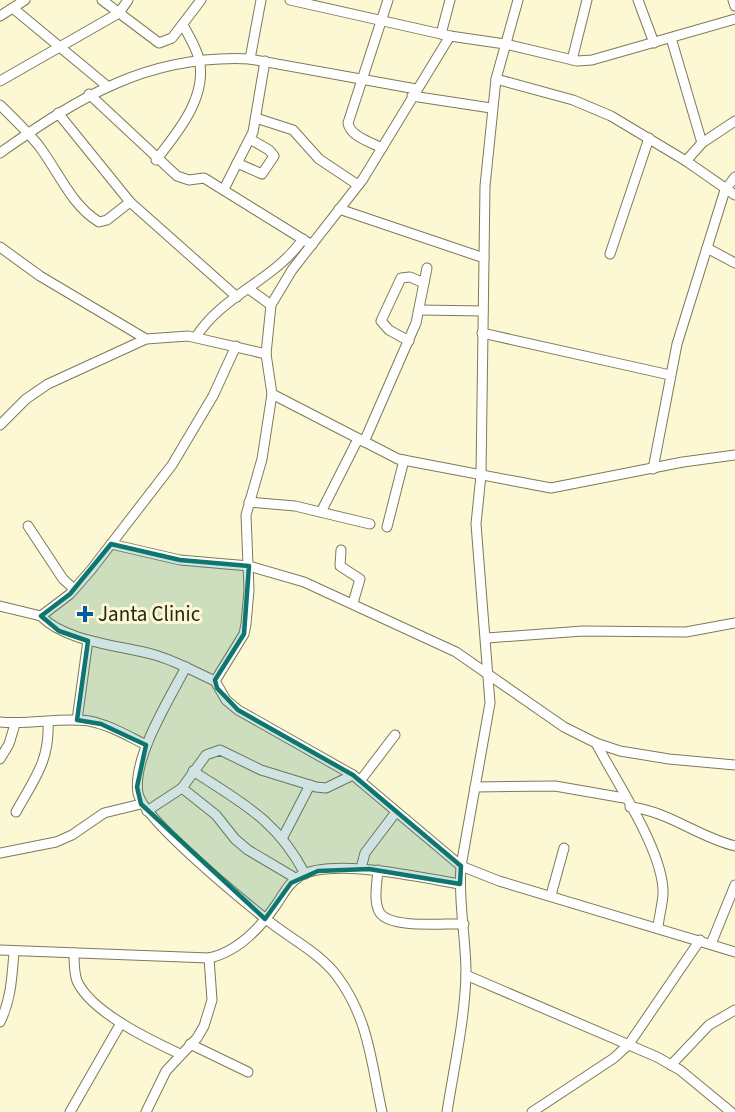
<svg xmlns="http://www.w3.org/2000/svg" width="735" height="1112" viewBox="0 0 735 1112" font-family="'Source Sans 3',sans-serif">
	<rect width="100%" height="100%" fill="#fcf8d3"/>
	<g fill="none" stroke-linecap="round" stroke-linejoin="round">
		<g stroke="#7e7a59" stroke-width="11">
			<g id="street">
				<path d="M102,0L159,43L172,38L201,0"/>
				<path d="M290,0L450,36"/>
				<path d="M638,0L654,43"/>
				<path d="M733,0L735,6"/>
				<path d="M14,9L107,86"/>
				<path d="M0,16L25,0"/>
				<path d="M735,19L592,60L577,61L505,44L450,36L363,179L292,270L271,305L266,354L272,394L262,459L246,515L249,590L246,624L244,634L215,681L226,700L238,710L353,775L461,866L499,881L735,952"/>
				<path d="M441,34L450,0"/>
				<path d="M671,38L702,143"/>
				<path d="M250,59L261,0"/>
				<path d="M572,60L587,0"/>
				<path d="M496,79L573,100L611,116L686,161L735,195"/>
				<path d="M0,81L119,13L128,0"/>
				<path d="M89,94L177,176L189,180L204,178L312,245"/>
				<path d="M412,96L491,108"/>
				<path d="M0,105C13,118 27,131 39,146C58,171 71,205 99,222L107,220L130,202"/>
				<path d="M58,113L130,202L237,297"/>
				<path d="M256,118L293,130L319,159L358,185"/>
				<path d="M382,148C370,142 350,136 348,123L388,0"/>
				<path d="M0,153C79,97 149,54 250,59L416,89"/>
				<path d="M156,160C177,133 208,97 199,59C196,47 189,36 183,25"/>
				<path d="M686,161L702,143L735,121"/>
				<path d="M237,163L262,174L274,156L269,150L250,139"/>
				<path d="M224,189L253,132L265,61"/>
				<path d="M339,209L484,258"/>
				<path d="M0,247L40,276L146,339"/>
				<path d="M707,248L735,263"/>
				<path d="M610,254L649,138"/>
				<path d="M249,289L271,305"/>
				<path d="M420,310L483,311"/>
				<path d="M482,333L670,375"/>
				<path d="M196,337C222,295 275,280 303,239"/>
				<path d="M409,341L389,330L381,321L401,278L410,277L424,283"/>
				<path d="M272,394L398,459L551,488L683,462L735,455"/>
				<path d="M0,425L26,399L48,384L146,339L188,336L266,354"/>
				<path d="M364,442L416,323L427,268"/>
				<path d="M653,469L677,344L725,190L735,177"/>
				<path d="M249,502L295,506L370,524"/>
				<path d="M321,512L358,439"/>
				<path d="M28,526L63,579L74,589"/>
				<path d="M387,527L404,460"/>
				<path d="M111,544L180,560L249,566L304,582L456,652L564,727L596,743L620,751L669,759L735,765"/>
				<path d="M341,550L340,566L360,579L353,603"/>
				<path d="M0,606L41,616L70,594L91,570L172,465L213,396L236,346"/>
				<path d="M41,616C65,642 120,645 155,655C176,661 195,672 215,681"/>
				<path d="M487,638L583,631L686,632L735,623"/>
				<path d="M186,667C170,698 132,758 138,793C142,818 241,899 266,919C289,938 319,952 337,976C369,1019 371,1062 382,1112"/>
				<path d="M77,720L88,640"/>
				<path d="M0,722C29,725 62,717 89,721C110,725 128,736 146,745"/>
				<path d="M596,743C616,782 665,853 663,895C662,906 659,917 658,927"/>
				<path d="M0,759L9,744L15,724"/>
				<path d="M193,771C242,803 277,820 305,874"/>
				<path d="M360,781L395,735"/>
				<path d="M475,787L555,786L624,798"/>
				<path d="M182,788L206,755L220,750L261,770L316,787L326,788L353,775"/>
				<path d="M630,807C668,811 698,837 735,846"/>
				<path d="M147,811L182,788L216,815L235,839L248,850L297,879"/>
				<path d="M16,812C34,779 50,761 48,722"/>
				<path d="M283,837L310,785"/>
				<path d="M0,853L56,842L72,835L104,813L141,804"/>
				<path d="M361,868L365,853L396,812"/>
				<path d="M378,870C377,883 373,902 380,913C391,929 445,923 464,924"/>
				<path d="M551,895L564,848"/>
				<path d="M711,944L735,885"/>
				<path d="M0,950L209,958C237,952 260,928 276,905C283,895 289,882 300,876C332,857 423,878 460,884"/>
				<path d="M74,953C74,962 74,973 77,981C91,1012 150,1040 180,1054"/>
				<path d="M466,975L657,1057L680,1070L731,1112"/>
				<path d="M0,1022C11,1000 12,977 14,952"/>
				<path d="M190,1044L248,1072"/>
				<path d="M671,1065L709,1025L735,1010"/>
				<path d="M70,1112L121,1023"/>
				<path d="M146,1112L166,1071L197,1038L204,1026L212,1000L209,958"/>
				<path d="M447,1112C454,1067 465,1019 466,973C466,938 458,902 461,866L490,703L476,524L481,475L485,186L496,79L518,0"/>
				<path d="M532,1112L614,1058L629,1044L700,940"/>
			</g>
		</g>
		<use href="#street" stroke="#fff" stroke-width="9"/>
	</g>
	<path fill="#0f766e" fill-opacity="0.2" stroke="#0f766e" stroke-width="4.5" stroke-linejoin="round" d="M111,544L180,560L249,566L244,634L215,680L217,688L238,710L353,775L461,866L460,884L369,869L318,871L291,883L265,919L141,804L137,787L146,745L101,724L77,720L88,641L59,631L41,616L70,594Z"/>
	<path fill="#005ca9" stroke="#fcf8d3" stroke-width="2" d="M82 605h6v6h6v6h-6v6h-6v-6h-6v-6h6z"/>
	<g text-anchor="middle" stroke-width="6" stroke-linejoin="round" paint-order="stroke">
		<g font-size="21" fill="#262517" stroke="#fcf8d3" text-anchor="start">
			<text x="98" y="621">Janta Clinic</text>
		</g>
	</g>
</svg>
